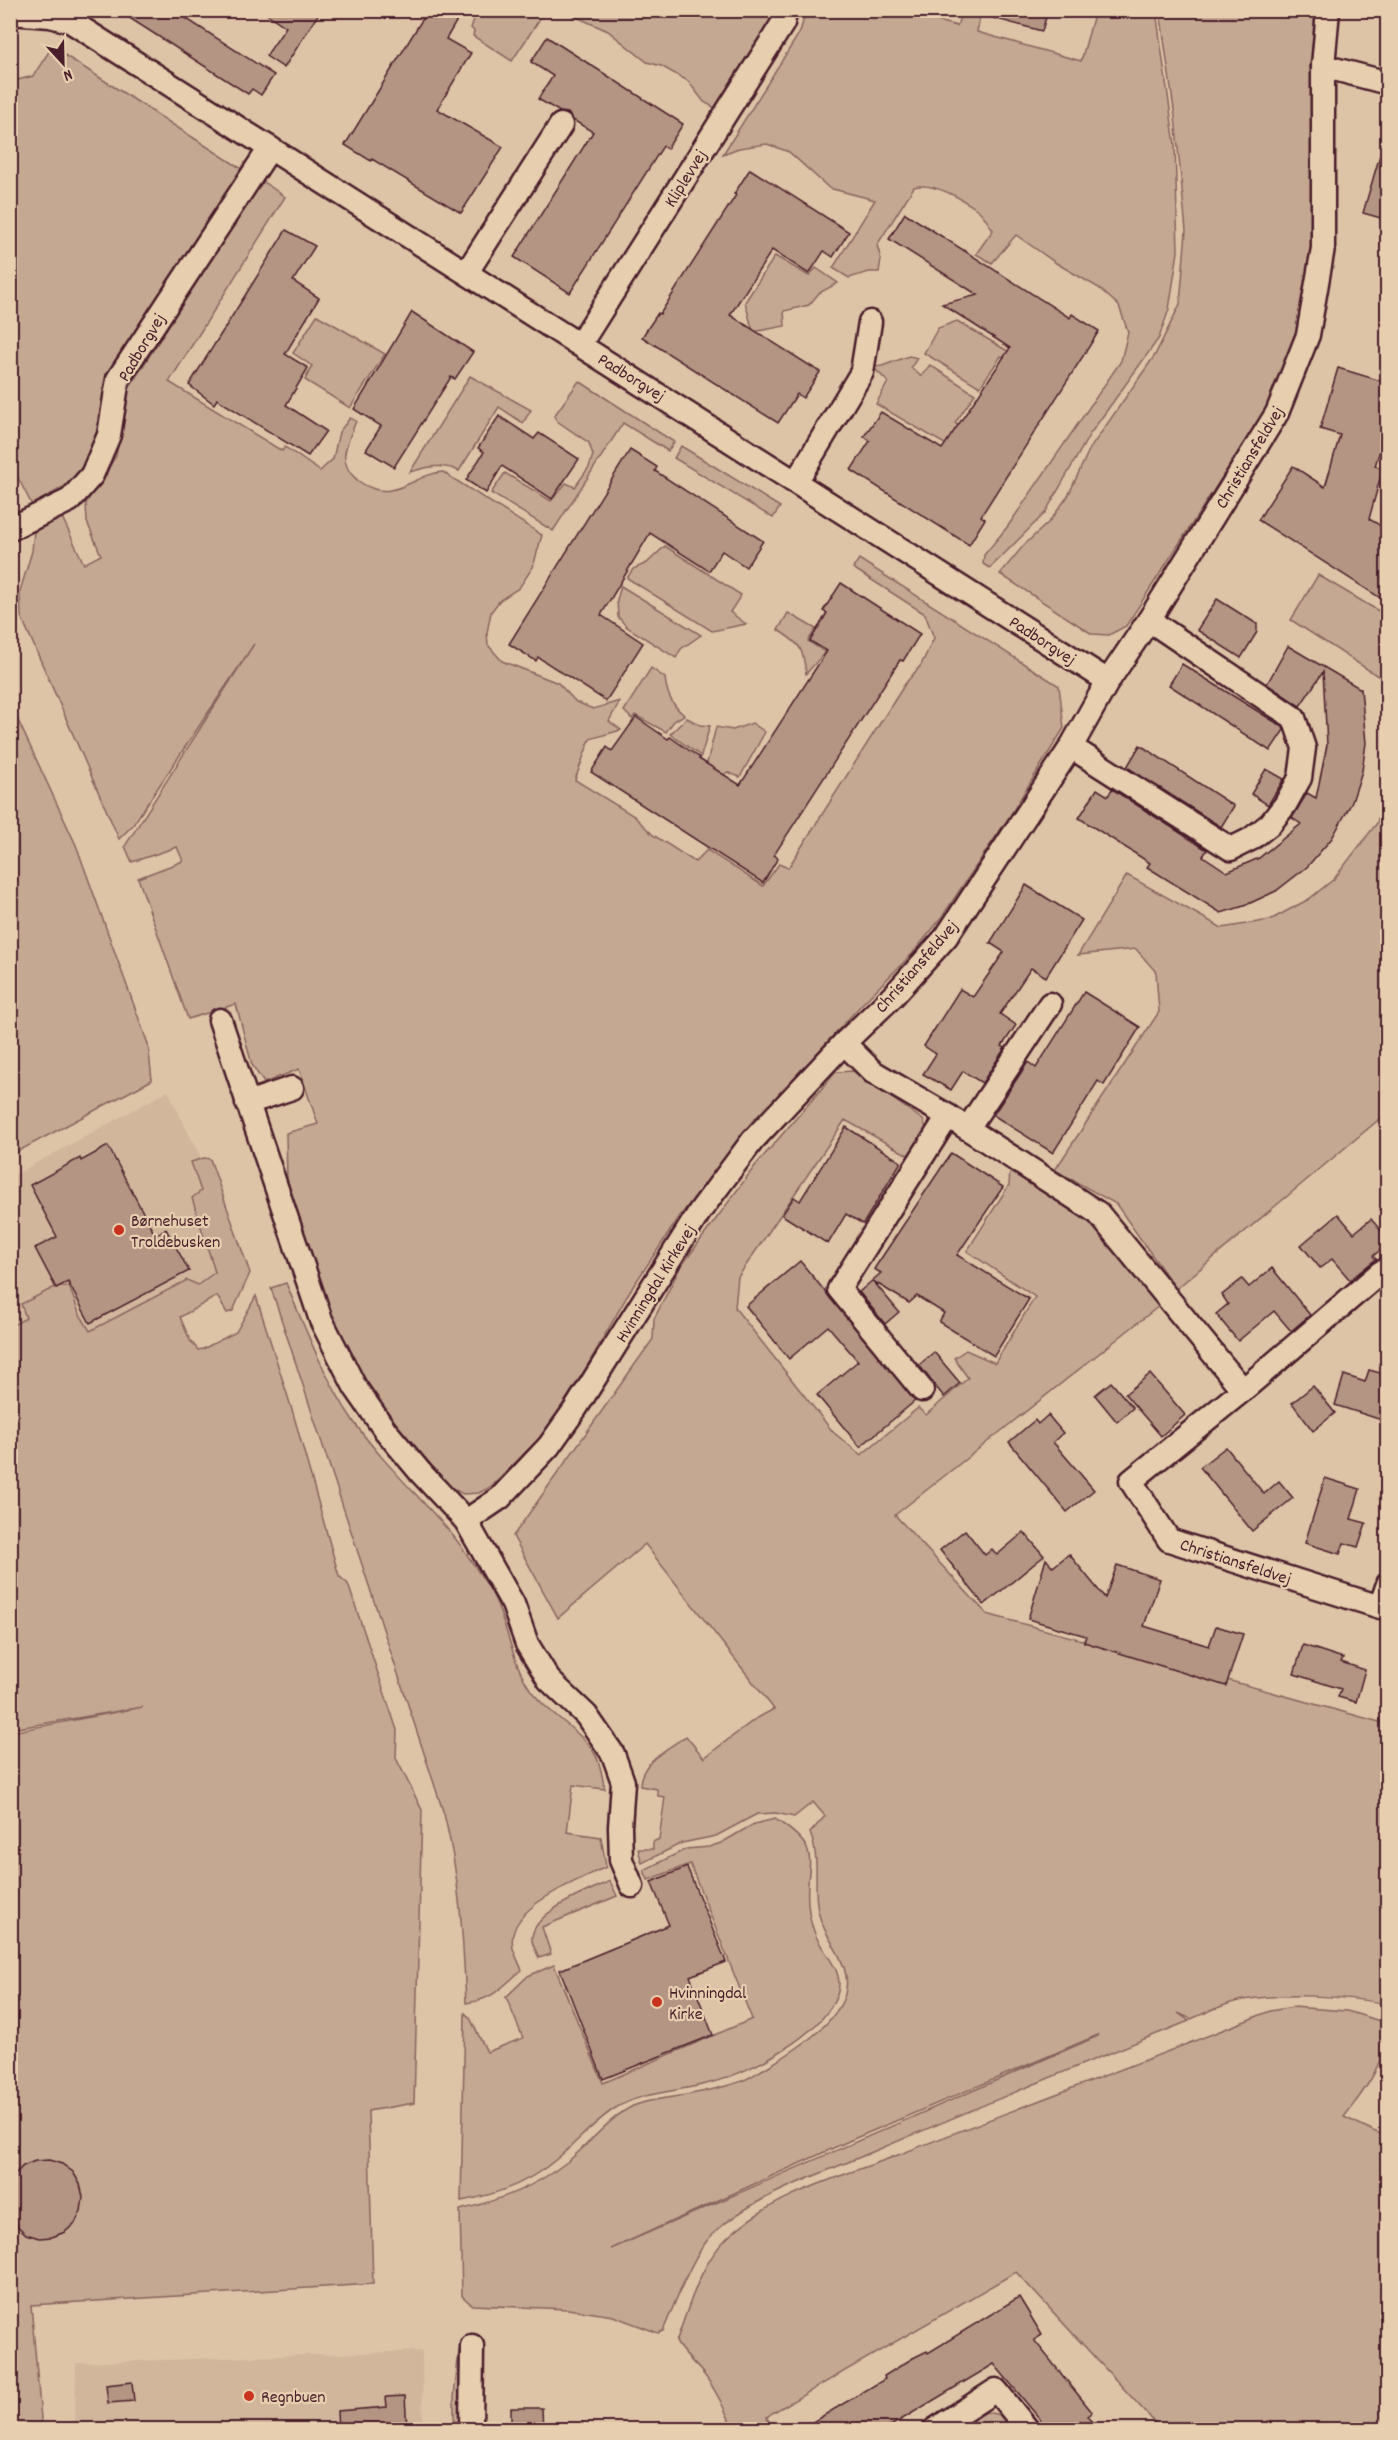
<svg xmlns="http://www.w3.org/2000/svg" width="1398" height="2440" viewBox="0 0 1398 2440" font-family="Dekko,sans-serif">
	<rect width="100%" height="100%" fill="#dec4a7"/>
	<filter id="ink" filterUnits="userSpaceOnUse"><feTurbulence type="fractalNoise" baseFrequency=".0167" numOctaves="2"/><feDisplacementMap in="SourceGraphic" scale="12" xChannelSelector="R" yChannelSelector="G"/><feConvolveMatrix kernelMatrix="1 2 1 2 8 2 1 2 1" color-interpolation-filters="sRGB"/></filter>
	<g filter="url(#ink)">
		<g fill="#d1b69c">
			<path d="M168,1091L213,1183L243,1277L114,1349L26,1318L11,1326V1177Z"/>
			<path d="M422,2351L423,2429L75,2430L76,2363Z"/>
		</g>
		<g fill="#c5a892" stroke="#88645e" stroke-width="1.5" fill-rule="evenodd">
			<path d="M477,11V10L545,11L512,61L473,36L474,31L471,28Z"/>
			<path d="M563,11H777L715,108L704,102L688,81L661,66L647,62L608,31Z"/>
			<path d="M806,11H899L957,26L962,11H981L977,32L1081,61L1095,11H1156L1175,145L1178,252L1169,309L1159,338L1090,434L1045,513L990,568L983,564L984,555L1008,526L1121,361L1128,332L1119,306L1099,288L1056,263L1016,235L992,263L976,254L993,230C988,223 984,215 978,210C962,199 934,182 914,187L877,245L881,259L879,272H869L849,278L833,268L875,200L829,188L789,152L767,144L739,148L723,154L800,32Z"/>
			<path d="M1160,11H1315L1312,98L1315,230L1301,322L1290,357L1266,409L1126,626L1109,635L1092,634L1000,574L1024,545L1049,522L1068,496L1089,450L1155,355L1180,304L1186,231L1175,117Z"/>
			<path d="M52,47L242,169L121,356L99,441L87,463L67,485L32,505L11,464L10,79L14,81L33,76Z"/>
			<path d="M261,180L285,197L169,382L282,451L285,447L320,471L333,459L339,432L350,418L356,421C352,431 347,442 345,453C342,475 370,494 390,490C410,487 423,473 443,472L542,535L533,567L519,588L500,600L491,612L487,633L488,645L502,661L558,683L576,702L593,709L620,701L609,721L621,730L590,739L575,780L634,816L653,835L695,862L707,850L763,886L779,864L788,868L905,684L921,665L934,638L925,614L853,568L859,559L1059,686L1064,728L1009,817L939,921L912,954L861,1005L746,1131L680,1216L630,1291L578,1382L540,1438L492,1486L479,1493L463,1494L450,1487L390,1417L365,1379L340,1334L323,1295L287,1183L286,1133L318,1124L299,1069L264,1083L252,1065L236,1004L188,1019L138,878L183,861L177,847L132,862L125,846L254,644L133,825L119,839L21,616L20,591L32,551L34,531L61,515L84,564L101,555L87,522L86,503L116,456L129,388Z"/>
			<path d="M775,256L809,276L816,268L838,283L819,293L809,305L784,311L785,326L753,332L745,302Z"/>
			<path d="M317,315L385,354L350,408L305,380L312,366L293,353Z"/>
			<path d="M957,321L1016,356L1012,361L1001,356L980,387L924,353L938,328Z"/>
			<path d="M909,356L917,358L911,368L921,376L930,365L975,394L955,423L968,432L955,450L876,404L888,382L873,367L882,366Z"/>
			<path d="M470,376L531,410L523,423L499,407L459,471C442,463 428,467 410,472Z"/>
			<path d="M579,381L674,442L668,451L623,423L553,531L491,493L505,473L551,501L566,483L575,487L589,467L593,455L589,443L557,421L554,416Z"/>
			<path d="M681,446L780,507L773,518L674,458Z"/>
			<path d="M665,546L741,595L730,612L746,624L712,631L627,578L633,569L647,563Z"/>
			<path d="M1318,575L1387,616V707L1381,678L1291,620Z"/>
			<path d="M621,586L701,635L681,649L676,658L627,627L618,617L617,600Z"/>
			<path d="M788,613L816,629L808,641L825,652L806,674C803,647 801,645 778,630Z"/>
			<path d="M651,668L665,678C667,694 671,704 684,715L674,721L666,732L635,715L632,719L624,711Z"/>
			<path d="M10,703L76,845L148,1044L152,1080L11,1155Z"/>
			<path d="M687,718L700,725L710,726L701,756L670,734Z"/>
			<path d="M752,723L765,732L740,777L727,772L718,781L705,771L716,727L733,730Z"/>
			<path d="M1387,782V1117H1382L1176,1289L1116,1204L1055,1170L1159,1012L1156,972L1136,949L1078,955L1127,875L1222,928L1270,920L1309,899L1334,879L1377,823Z"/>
			<path d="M853,1071L923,1120L928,1133L908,1155L845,1120L738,1277L735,1308L833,1432L861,1455L918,1408L926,1415L968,1378L954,1358L966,1350L995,1363L1035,1297L967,1251L1009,1185L1010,1171L1093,1225L1159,1306L895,1515L987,1614L1387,1724V2004C1345,1996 1282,1992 1239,2001C1223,2004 1206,2013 1191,2019L1178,2013L1189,2021C1082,2064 976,2108 870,2153C819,2175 752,2196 713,2234C692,2254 675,2304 663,2331L658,2333L613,2316L568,2309L472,2305L462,2296L460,2210C500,2200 535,2187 567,2162C589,2145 607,2119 633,2106C651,2098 672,2098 691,2094C707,2091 724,2087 739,2082C749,2079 758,2072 767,2067C796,2050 853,2015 846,1976C843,1955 826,1938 820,1918C811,1890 822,1862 810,1833L825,1816L813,1802L794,1817L776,1813L757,1814L716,1836L682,1843L642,1863L638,1849H653V1842L659,1839L665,1797L658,1796L657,1789L640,1786C640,1761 668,1749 686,1736L704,1758L754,1720L774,1709L645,1544L558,1618L513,1536L653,1339L654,1319L680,1268L755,1166L836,1072ZM1098,2035V2036L611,2249L851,2140Z"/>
			<path d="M204,1158L210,1159L250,1273L233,1311L227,1313L217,1296L180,1317L190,1340L198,1350L203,1349L236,1332L256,1296L293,1413L339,1576L348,1584L397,1730L396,1758L422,1810L414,2103L368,2111L373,2284L31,2305L42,2430L10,2429L11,1732L143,1707L11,1729V1326L26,1318L21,1304L53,1288L69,1286L79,1313L90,1331L187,1280L198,1285L215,1272L192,1198L201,1191L191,1162Z"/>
			<path d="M286,1283C306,1331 325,1379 354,1422C382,1462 419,1496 450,1532C462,1546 472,1562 482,1577C506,1609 508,1654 528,1686C545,1713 578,1727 595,1754C601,1764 602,1778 605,1789L573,1785L567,1832L601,1837L606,1867C577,1881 504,1907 513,1948C515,1955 519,1963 522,1970C502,1986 494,2000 466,2003C463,1939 460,1877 444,1814L271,1288Z"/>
			<path d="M775,1819C830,1854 801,1862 809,1912C810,1919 812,1927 815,1934C823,1954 846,1971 837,1995C822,2035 749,2073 710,2083C678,2092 643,2091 614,2109C594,2122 577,2142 559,2157C532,2181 497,2195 461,2201L465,2013L470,2018L487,2052L523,2038L506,1997L528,1976L554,1965L603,2083L752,2019L690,1864L648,1880L644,1870L686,1849L709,1847L721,1843L754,1824Z"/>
			<path d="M610,1881L617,1896L542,1927L551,1954L539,1958C537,1953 533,1946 532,1941C529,1912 590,1891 610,1881Z"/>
			<path d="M1293,2007L1347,2011L1387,2023C1385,2064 1369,2085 1344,2117L1387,2137V2429H1161L1016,2272L772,2413L767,2417L772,2429H733C725,2409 715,2387 701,2371C692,2361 683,2354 676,2342C689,2307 700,2263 728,2237C773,2194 841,2177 898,2155C1022,2106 1147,2061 1270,2011Z"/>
			<path d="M459,2350L460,2429L454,2430V2397Z"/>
			<path d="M986,2412L1000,2415L1013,2429L958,2430Z"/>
		</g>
		<g fill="#b49584" stroke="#4a1f2b" stroke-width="1.5">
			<path d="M117,10H173L274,75L261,95L252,89L248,94Z"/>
			<path d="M261,10H321L284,68L266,56L286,27Z"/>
			<path d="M428,10H463L446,39L471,53L437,109L503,147L461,213L372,159L371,161L345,145Z"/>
			<path d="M990,10H1048L1042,31L989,17Z"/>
			<path d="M547,37L683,124L667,149L663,146L570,293L514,257L593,132L573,120L568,113L560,112L538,99L553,76L531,62Z"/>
			<path d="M1382,148H1388V220L1363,213Z"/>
			<path d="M750,169L849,232L833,257L824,251L809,274L772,250L730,315L820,372L803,398L797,394L778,423L642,337L658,313L660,314L736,195L734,194Z"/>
			<path d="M905,213L1070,318L1072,314L1099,331L981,516L985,519L969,545L851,470L870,441L864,436L881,412L942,449L1010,348L942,304L978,295L889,239Z"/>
			<path d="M286,230L315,246L293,281L319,298L285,354L308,368L286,405L326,431L308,456L217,399L214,404L189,385Z"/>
			<path d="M412,312L473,352L455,379L451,377L394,467L366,450L381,426L354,409Z"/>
			<path d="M1338,368L1388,383V424L1375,466L1383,468L1369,519L1388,530V603L1258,520L1293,466L1325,487L1340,435L1320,429Z"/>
			<path d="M499,416L534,439L539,433L579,459L552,499L502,466L486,493L466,480L484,452L478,448Z"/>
			<path d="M630,450L657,467L655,471L763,541L746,567L722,551L709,571L650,533L601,615L643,643L606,701L538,657L536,661L509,644Z"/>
			<path d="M841,583L920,634L903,661L900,660L774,855L778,858L763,883L591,772L607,747L612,751L636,717L668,739L670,737L700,758L699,759L740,785L827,651L810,641L827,613L823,611Z"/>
			<path d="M1217,599L1257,624V632L1241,658L1197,630Z"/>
			<path d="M1288,646L1361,689L1366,743L1362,771L1352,802L1332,838L1307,867L1276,891L1244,906L1221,913L1147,867L1150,863L1079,818L1097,789L1108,796L1112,789L1207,850L1203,856L1227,872L1259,858L1301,824L1292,818L1307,793L1316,798L1327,745L1323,672L1300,706L1267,684Z"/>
			<path d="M1182,664L1283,727L1284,730L1270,751L1169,685Z"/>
			<path d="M1140,745L1234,806L1221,827L1127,767Z"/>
			<path d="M1266,769L1284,779L1268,805L1251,794Z"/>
			<path d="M1026,885L1082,920L1046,977L1031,968L1000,1014L1016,1025L1002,1046L1005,1048L982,1083L963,1071L951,1090L923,1074L936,1054L924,1046L960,989L973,997L1004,952L990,943Z"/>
			<path d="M1084,992L1140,1027L1104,1085L1098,1081L1053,1153L993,1115L1028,1062L1036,1068Z"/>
			<path d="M846,1127L901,1162L863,1224L846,1214L828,1244L782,1215L794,1197L800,1201Z"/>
			<path d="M108,1146L155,1235L166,1229L189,1271L90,1323L68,1282L56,1288L35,1248L57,1237L30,1185L80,1158L81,1161Z"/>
			<path d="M951,1153L1003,1187L957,1255L1029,1299L994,1356L939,1322L944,1313L917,1296L909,1303L873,1281L899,1312L885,1324L859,1292L881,1273L874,1269Z"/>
			<path d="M1338,1214L1354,1233L1371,1219L1388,1239V1244L1373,1256L1376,1259L1350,1280L1332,1259L1320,1268L1301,1245Z"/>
			<path d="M800,1261L915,1401L860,1447L817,1395L858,1361L828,1326L789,1359L746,1306Z"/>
			<path d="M1272,1268L1310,1315L1291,1331L1274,1311L1238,1341L1216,1314L1228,1304L1222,1295L1242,1279L1249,1287Z"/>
			<path d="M934,1352L960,1383L944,1397L919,1365Z"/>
			<path d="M1369,1370L1388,1375V1422L1335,1405L1344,1375L1365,1382Z"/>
			<path d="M1150,1374L1185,1415L1161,1436L1125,1394Z"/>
			<path d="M1111,1382L1133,1408L1117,1422L1095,1395Z"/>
			<path d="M1313,1386L1335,1413L1313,1431L1292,1403Z"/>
			<path d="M1048,1415L1063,1433L1053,1442L1094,1490L1067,1512L1009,1442L1035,1420L1038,1424Z"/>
			<path d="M1226,1447L1264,1494L1279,1481L1293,1498L1252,1531L1200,1467Z"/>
			<path d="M1325,1478L1360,1489L1351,1519L1366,1523L1358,1547L1344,1543L1340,1554L1305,1543Z"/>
			<path d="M965,1530L985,1555L992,1549L997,1555L1024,1532L1044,1556L984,1605L940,1550Z"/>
			<path d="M1069,1554L1105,1598L1117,1565L1160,1579L1144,1626L1209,1646L1216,1626L1243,1634L1226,1686L1084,1642L1086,1636L1028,1619L1046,1559L1053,1567Z"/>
			<path d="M1303,1645L1343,1658L1341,1662L1365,1670L1356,1702L1338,1697L1341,1689L1294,1674Z"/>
			<path d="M687,1867L726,1962L690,1976L713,2035L603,2079L560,1970L669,1925L651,1882Z"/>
			<path d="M49,2160L62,2164L73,2172L80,2184L83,2197L81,2211L75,2223L65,2232L52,2237L39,2238L26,2234L10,2219V2179L23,2166L35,2161Z"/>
			<path d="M1019,2297L1042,2335L1034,2340L1092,2412L1087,2416L1098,2430H1049L994,2364L884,2430H799L885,2379L884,2376L913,2358L927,2351L928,2353Z"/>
			<path d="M132,2382L134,2401L108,2403L106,2385Z"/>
			<path d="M405,2396L407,2430H338L337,2411L387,2407L386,2397Z"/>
			<path d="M511,2408H542L543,2430H511Z"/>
		</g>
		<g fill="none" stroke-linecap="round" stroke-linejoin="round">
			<g stroke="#4a1f2b" stroke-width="27">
				<g id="minor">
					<path d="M10,13L50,16L70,21L1108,681"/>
					<path d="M1323,66L1388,83"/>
					<path d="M467,272L561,125"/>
					<path d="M580,344L783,23L786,10"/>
					<path d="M796,482L862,372L870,322"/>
					<path d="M10,529L70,500L92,475L109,435L118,379L270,148"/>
					<path d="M1071,747L1231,849L1251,839L1270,824L1285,805L1300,778L1304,748L1294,718L1149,620"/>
					<path d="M220,1020L321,1320L355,1387L385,1430L421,1473L466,1521L513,1604L527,1644L549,1680L586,1715L613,1754L623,1782L620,1827L621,1860L632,1886"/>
					<path d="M247,1103L292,1088"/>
					<path d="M968,1128L1050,1004"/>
					<path d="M1388,1274L1381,1272L1243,1390L1131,1481L1169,1540L1380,1607L1388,1584"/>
					<path d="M922,1390L839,1289L948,1116"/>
					<path d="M1243,1390L1098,1213L948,1116L873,1072L844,1043L894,995L946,937L1071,747L1108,681L1149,620L1277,413L1308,335L1323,248V66L1328,10"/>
					<path d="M466,1521L500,1498L549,1446L576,1408L700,1211L753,1140L844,1043"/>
					<path d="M471,2430L472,2346"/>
					<path d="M934,2430L996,2390L1028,2430"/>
				</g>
			</g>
			<use href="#minor" stroke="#e7ceaf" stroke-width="22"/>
		</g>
	</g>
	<g fill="#c8321e" stroke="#e7ceaf" stroke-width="2">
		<circle cx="119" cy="1230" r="6"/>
		<circle cx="657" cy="2002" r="6"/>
		<circle cx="249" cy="2396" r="6"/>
	</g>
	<g text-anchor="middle" stroke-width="4.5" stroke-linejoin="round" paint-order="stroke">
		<g font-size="18" fill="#4a1f2b" stroke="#e7ceaf">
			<text transform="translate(685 178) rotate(-58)" y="6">Kliplevvej</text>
			<text transform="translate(141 347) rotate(-59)" y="6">Padborgvej</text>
			<text transform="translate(632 377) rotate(32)" y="6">Padborgvej</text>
			<text transform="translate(1249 457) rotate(-59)" y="6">Christiansfeldvej</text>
			<text transform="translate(1043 640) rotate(33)" y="6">Padborgvej</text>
			<text transform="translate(916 966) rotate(-49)" y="6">Christiansfeldvej</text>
			<text transform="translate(655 1283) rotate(-58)" y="6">Hvinningdal Kirkevej</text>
			<text transform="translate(1236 1561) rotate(18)" y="6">Christiansfeldvej</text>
		</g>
		<g font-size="18" fill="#4a1f2b" stroke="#e7ceaf" text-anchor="start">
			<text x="131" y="1226">Børnehuset<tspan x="131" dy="21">Troldebusken</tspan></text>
			<text x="669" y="1998">Hvinningdal<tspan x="669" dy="21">Kirke</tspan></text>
			<text x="261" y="2402">Regnbuen</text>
		</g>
	</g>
	<rect width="1398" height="2440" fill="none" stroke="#e7ceaf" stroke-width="36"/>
	<rect x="18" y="18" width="1362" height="2404" fill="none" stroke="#4a1f2b" stroke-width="2" filter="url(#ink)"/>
	<g transform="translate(63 63) rotate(158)" stroke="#e7ceaf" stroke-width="4.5" paint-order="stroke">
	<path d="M0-4.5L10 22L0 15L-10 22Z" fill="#4a1f2b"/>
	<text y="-9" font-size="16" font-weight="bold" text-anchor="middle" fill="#4a1f2b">N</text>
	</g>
</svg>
